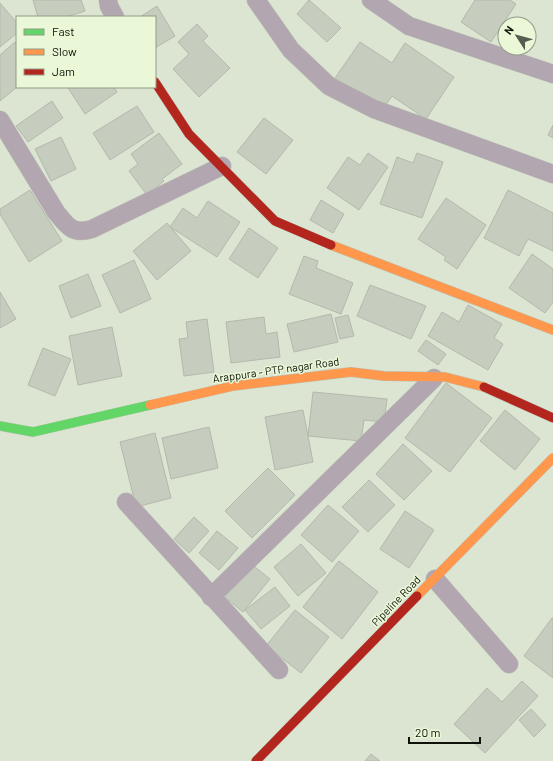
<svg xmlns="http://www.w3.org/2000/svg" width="553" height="761" viewBox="0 0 553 761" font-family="Barlow,sans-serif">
	<rect width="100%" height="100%" fill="#dce4d2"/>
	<g fill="#c6ccbe" stroke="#b3b9ab">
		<path d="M33,0H81L85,11L66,17H38Z"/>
		<path d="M309,0L341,28L327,42L297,14Z"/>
		<path d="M475,0H510L516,4L491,42L461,22Z"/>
		<path d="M0,3L17,23V33L0,47Z"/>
		<path d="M157,6L175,36L155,48V17H140Z"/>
		<path d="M197,24L208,36L203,41L230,68L199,97L173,69L189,54L178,42Z"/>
		<path d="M15,42L17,46V87L0,101V55Z"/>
		<path d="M360,42L392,63L405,43L454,77L426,119L392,96L382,110L335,78Z"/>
		<path d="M70,87H114L117,92L85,114L68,88Z"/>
		<path d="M52,101L63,118L28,142L16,126Z"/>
		<path d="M137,106L154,132L110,160L93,133Z"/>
		<path d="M264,118L293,140L266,174L237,152Z"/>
		<path d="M553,125V138L548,135Z"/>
		<path d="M159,133L182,164L162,179L164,181L147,195L129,171L138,164L131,154Z"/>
		<path d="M61,137L76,169L51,181L35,149Z"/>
		<path d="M368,153L388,167L359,210L327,188L348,157L360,165Z"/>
		<path d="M417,153L443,162L422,218L380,204L397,157L413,163Z"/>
		<path d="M30,190L62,241L29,262L0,214V209Z"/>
		<path d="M508,190L553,213V251L528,239L519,256L484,238Z"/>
		<path d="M446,198L486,225L457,269L444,260L446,257L418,239Z"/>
		<path d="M321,200L344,214L333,233L310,220Z"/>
		<path d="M208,201L240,222L217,257L170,227L183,208L197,218Z"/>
		<path d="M167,223L191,251L157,280L133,251Z"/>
		<path d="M249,228L278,248L258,278L229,259Z"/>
		<path d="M532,254L553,269V302L545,313L509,288Z"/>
		<path d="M304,256L318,261L316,268L353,283L341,314L289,294Z"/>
		<path d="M134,260L151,299L120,313L102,275Z"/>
		<path d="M88,274L101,306L71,318L59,286Z"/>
		<path d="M370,285L426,306L411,339L357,316Z"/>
		<path d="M0,292L16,319L0,328Z"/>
		<path d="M468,305L502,324L494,338L503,344L488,370L428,336L442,312L459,322Z"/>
		<path d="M331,314L338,342L294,352L287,324Z"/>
		<path d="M348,315L354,336L340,339L335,318Z"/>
		<path d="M264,317L266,334L277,332L280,357L231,363L226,322Z"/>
		<path d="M207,319L214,372L184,376L179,339L188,338L186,322Z"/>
		<path d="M112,327L122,376L78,385L69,336Z"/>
		<path d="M426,340L446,354L438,365L418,351Z"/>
		<path d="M43,348L71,359L55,396L28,385Z"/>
		<path d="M446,383L492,418L450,472L405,438Z"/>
		<path d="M313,392L387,399L384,422L364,420L361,441L308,436Z"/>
		<path d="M303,410L313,462L275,470L265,417Z"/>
		<path d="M505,410L540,439L515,470L480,441Z"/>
		<path d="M209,427L218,468L171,479L162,438Z"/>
		<path d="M155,433L171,498L136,507L120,442Z"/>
		<path d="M403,444L432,471L404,500L376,474Z"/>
		<path d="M268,468L295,495L252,538L225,511Z"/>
		<path d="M369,480L395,505L368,532L342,507Z"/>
		<path d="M328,505L359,531L332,562L301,535Z"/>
		<path d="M405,511L434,530L409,568L380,549Z"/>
		<path d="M194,517L209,531L189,553L174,539Z"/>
		<path d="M217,531L238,548L219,570L199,553Z"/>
		<path d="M301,544L326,573L298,596L274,567Z"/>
		<path d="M339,561L378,592L342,639L303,607Z"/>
		<path d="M250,563L270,579L243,612L221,594Z"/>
		<path d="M275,587L290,606L261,629L245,610Z"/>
		<path d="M295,610L329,637L301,673L266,646Z"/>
		<path d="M552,618H553V678L524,656Z"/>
		<path d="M522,681L538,696L485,753L454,724L487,688L502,702Z"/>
		<path d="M531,709L546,725L534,737L519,720Z"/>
		<path d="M371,754L380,761H365Z"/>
	</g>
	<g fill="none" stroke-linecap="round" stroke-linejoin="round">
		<g stroke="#bbc1b3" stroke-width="19">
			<g id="street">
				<path d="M108,0L109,6L115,17"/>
				<path d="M256,0L291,50L329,86L374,109L553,174"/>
				<path d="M371,0L409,26L553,74"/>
				<path d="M0,120L56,212C67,226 73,235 92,229L222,166"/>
				<path d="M126,502L279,670"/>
				<path d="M435,579L509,664"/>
				<path d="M211,597L434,378"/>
			</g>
		</g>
		<g stroke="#bbc1b3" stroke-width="10">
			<path id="fast" d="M0,426L33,432L150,405"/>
		</g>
		<g stroke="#bbc1b3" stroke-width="10">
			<g id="slow">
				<path d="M331,245L553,330"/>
				<path d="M150,405L233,386L351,372L384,376L445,377L484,387"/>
				<path d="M417,596L553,458"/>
			</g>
		</g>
		<g stroke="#bbc1b3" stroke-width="10">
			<g id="jam">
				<path d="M155,82L189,134L275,221L331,245"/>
				<path d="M484,387L553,418"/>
				<path d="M256,761L417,596"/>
			</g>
		</g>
		<use href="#street" stroke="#b2a6b0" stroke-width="18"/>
		<use href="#fast" stroke="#63d668" stroke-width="9"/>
		<use href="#slow" stroke="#ff974d" stroke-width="9"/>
		<use href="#jam" stroke="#b3261e" stroke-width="9"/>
	</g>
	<g text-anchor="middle" stroke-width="3" stroke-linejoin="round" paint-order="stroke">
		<g font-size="11" fill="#0e1208" stroke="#eaf8d8">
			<text transform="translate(276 370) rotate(-8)" y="4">Arappura - PTP nagar Road</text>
			<text transform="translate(396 601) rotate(-46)" y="4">Pipeline Road</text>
		</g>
	</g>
	<rect x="16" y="16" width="140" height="72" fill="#eaf8d8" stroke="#929c85"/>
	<rect x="24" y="29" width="20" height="6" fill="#63d668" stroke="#929c85"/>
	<text x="52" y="36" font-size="12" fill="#0e1208">Fast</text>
	<rect x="24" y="49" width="20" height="6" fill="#ff974d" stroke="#929c85"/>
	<text x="52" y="56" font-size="12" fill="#0e1208">Slow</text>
	<rect x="24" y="69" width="20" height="6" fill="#b3261e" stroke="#929c85"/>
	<text x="52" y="76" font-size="12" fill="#0e1208">Jam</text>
	<g transform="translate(517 36) rotate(306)"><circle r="19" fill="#eaf8d8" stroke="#929c85"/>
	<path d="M0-3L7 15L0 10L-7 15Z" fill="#565c4f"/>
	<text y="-6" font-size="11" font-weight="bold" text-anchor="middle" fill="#0e1208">N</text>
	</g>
	<path d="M409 737v6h71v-6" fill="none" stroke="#0e1208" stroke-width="2"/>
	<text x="415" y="737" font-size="12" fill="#0e1208" stroke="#eaf8d8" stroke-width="3" paint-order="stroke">20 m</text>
</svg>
